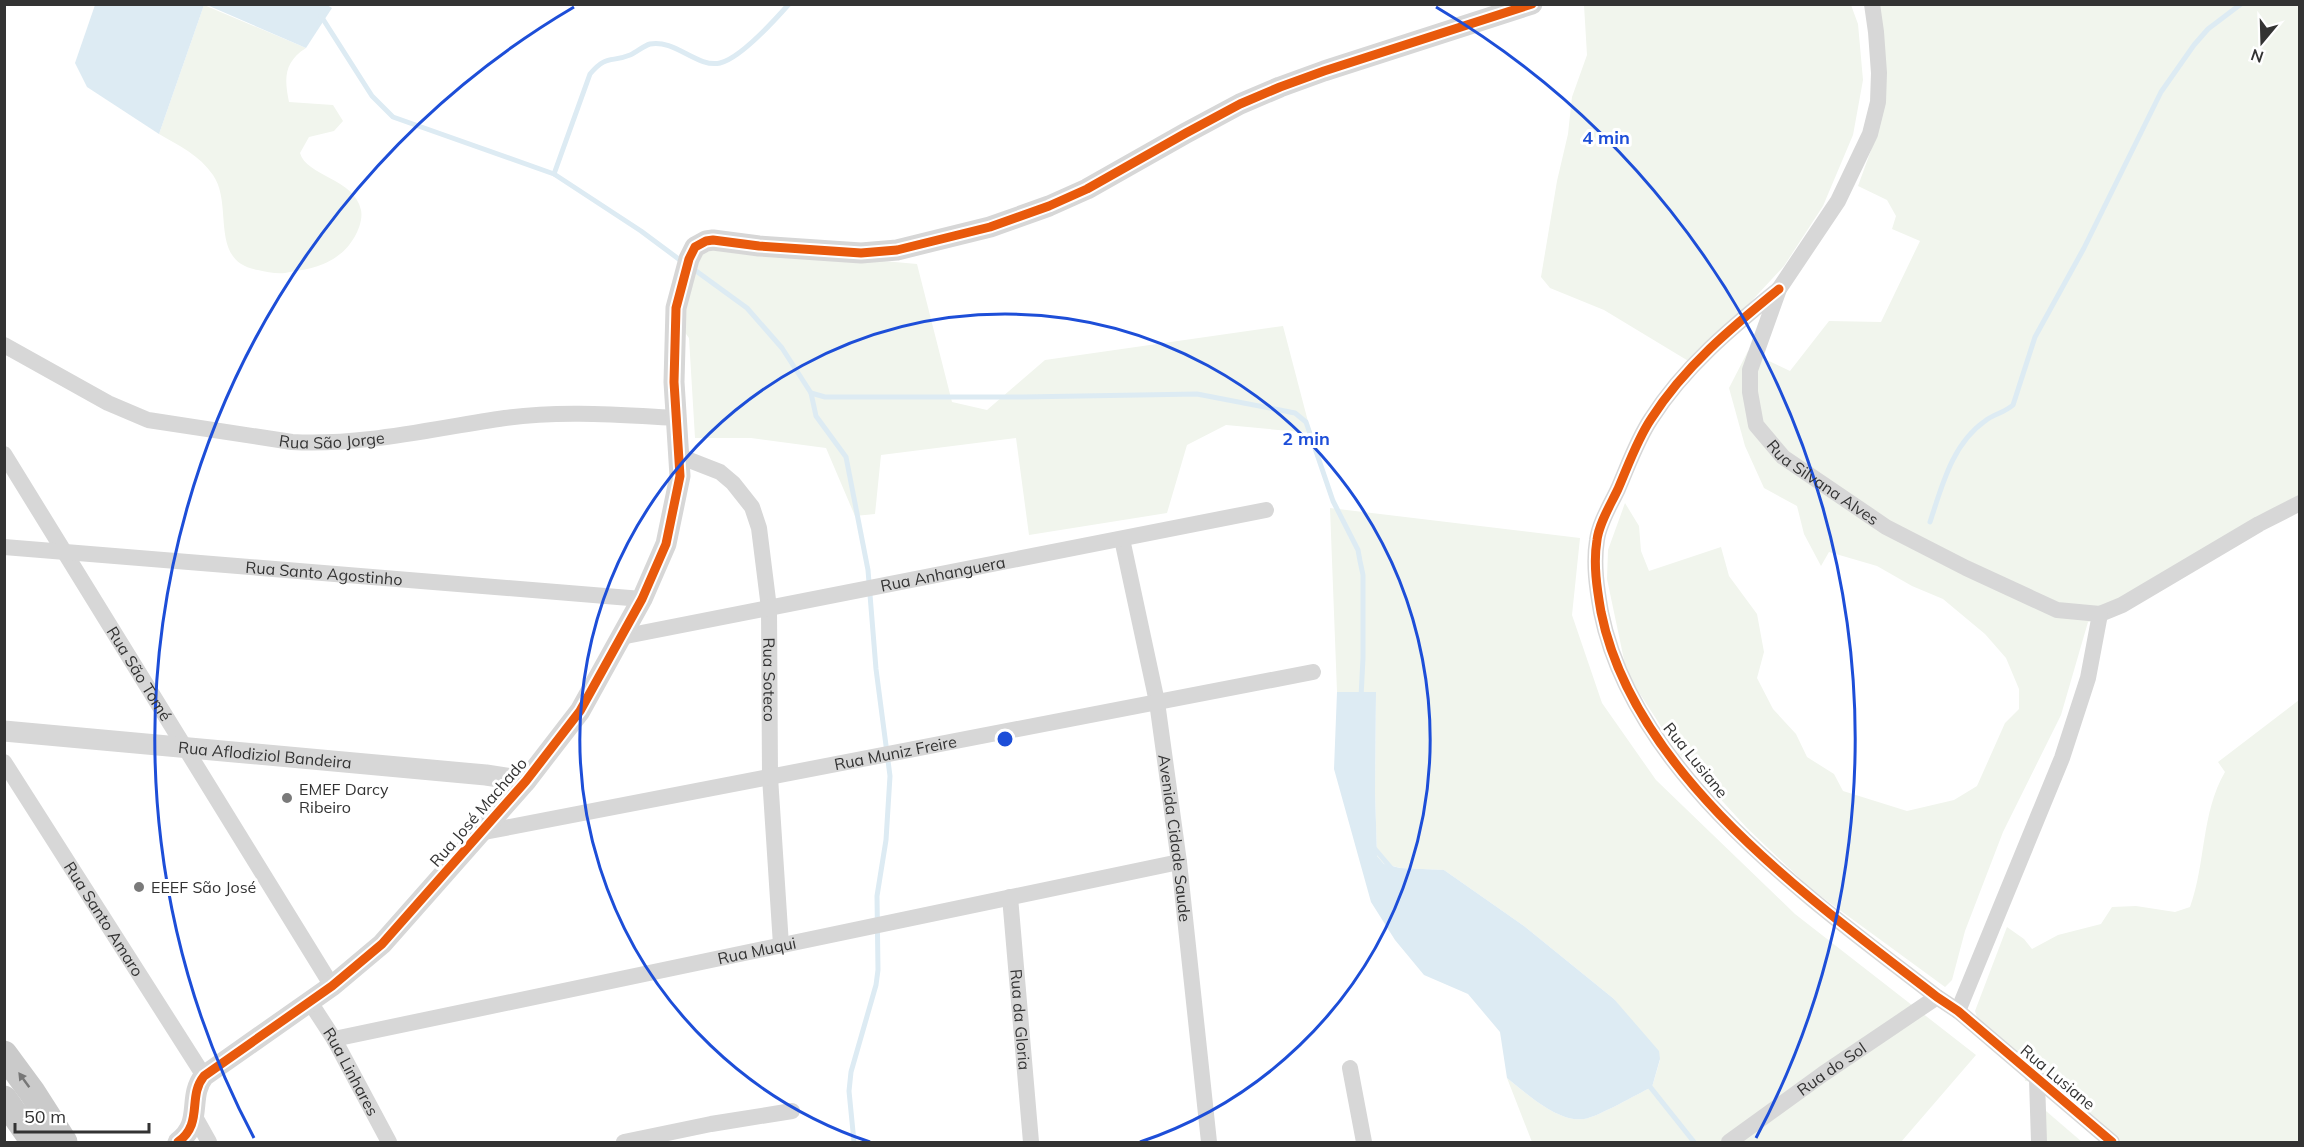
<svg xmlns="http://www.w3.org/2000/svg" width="2304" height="1147" viewBox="0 0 2304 1147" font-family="Mulish,sans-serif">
	<rect width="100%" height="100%" fill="#fff"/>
	<g fill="#f1f5ed">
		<path d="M204,5L306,48C284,62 284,78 289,102L333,105L343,121L334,131L309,137L300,153C306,176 354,178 361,210C364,225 351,246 340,254C323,268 306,269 285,273C276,274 267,272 258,270C208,262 234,205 213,175C199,155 180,146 159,134Z"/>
		<path d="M1584,5H1851L1858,24L1863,80L1853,135L1823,206L1784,266L1735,319L1695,365L1604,310L1550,288L1541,277L1557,181L1568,134L1572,97L1587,55Z"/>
		<path d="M1878,5H2299V498L2124,611L2088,622L2061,715L2003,832L1965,931L1952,980L1945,987L1811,889L1747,828L1679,754L1627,674L1607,579L1608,550L1625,503L1639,526L1641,551L1649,571L1721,547L1729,576L1757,614L1764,652L1757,678L1773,709L1796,734L1807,757L1834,774L1843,791L1907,811L1954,800L1977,786L2005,723L2019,709V689L2006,658L1985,634L1943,599L1912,586L1877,566L1829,552L1821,566L1804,534L1797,506L1764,488L1745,446L1729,388L1748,351L1790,371L1829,321L1881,322L1920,241L1892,229L1896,216L1887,200L1858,186L1878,131Z"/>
		<path d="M705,245L917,264L952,402L987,410L1045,360L1283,326L1311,433L1226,425L1187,445L1167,513L1029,535L1016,438L881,455L875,514L855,516L826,448L751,438H695L689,338L681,327L691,271Z"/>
		<path d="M1330,508L1580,538L1572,615L1602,703L1656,780L1795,914L1976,1055L1901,1142H1532L1507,1078C1526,1093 1558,1123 1584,1119C1598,1117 1637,1094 1652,1087L1660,1060L1614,999L1524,926L1444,870L1401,868L1384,864L1377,856L1375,792L1376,692H1337Z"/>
		<path d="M2299,700V1142H2118L2051,1084L2025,1081L2023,1061L1983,1035L1975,1011L2007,927L2024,939L2032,949L2058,935L2101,924L2112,907L2136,906L2175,912L2190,907C2206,863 2201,813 2225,772L2218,762Z"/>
		<path d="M2046,1111L2082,1142H2042L2041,1119Z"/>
	</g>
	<g fill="#ddebf3">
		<path d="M95,5H204L159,134L87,87L75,63Z"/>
		<path d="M327,5L332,8L306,48L207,5Z"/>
		<path d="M1337,692H1376L1375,792L1377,856L1384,864L1400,868L1444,870L1524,926L1614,999L1659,1051L1660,1059L1652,1087C1637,1094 1598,1117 1584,1119C1558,1123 1526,1093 1507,1078L1500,1032L1468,994L1424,975L1395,940L1371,902L1334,769Z"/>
	</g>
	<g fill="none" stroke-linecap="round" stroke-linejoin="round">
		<g stroke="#ddebf3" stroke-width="5">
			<path d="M321,16L372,96L393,117L554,174L641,231L684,263"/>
			<path d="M554,174L590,74C607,54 611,63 630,55C637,52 643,46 650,44C675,39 697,68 720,63C741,58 774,21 789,4"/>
			<path d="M692,268L747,308L782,348L811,393L816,416L846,457L868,570L876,669L890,776L886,840L877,896L878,970L876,985L851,1072L849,1091L854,1142"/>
			<path d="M811,393L825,397H1023L1197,394L1295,413L1306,422L1333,501L1358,550L1360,561L1363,575V658L1361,697"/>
			<path d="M1930,522C1942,486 1952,444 1985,421C1994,414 2004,413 2013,405L2035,337L2084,248L2161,92L2194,45L2208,29L2241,4"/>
			<path d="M1375,849L1392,869"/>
			<path d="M1647,1083L1694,1142"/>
		</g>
		<g stroke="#d7d7d7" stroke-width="16">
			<path id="s1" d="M1872,4L1876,32L1879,73L1878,102L1870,134L1838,201L1779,289L1750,370V392L1756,425L1783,457L1886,527L1966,568L2057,610L2100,614L2122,605L2259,524L2300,503"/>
			<path d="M1779,289C1732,327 1684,367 1651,419C1637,440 1628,466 1618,489C1611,504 1599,523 1597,540C1593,564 1597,589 1601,612C1634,776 1813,901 1937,997L1958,1011L2112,1142"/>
			<path id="s2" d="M4,345L108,403L148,420L292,442C363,446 435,428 505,418C562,410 620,415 678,418"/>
			<path id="s3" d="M4,454L332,986"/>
			<path id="s4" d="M679,456L720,472L733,483L752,507L759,528L769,608L770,777L781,945"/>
			<path id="s5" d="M1122,539L1157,702L1179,862L1209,1142"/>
			<path id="s6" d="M4,547L642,599"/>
			<path id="s7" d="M621,637L1266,510"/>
			<path id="s8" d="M4,762L204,1076"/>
			<path id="s9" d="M479,833L1313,672"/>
			<path id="s10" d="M1010,897L1031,1142"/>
			<path id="s11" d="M310,1002L334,1039L389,1142"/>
			<path d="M1958,1011L2062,758L2088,678L2100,614"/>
			<path id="s12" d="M334,1039L1179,862"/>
			<path d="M1350,1068L1364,1142"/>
			<path d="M2037,1080L2039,1142"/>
			<path d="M195,1117L209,1142"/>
			<path d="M624,1142L711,1124L792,1111"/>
			<path id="s13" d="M1729,1142L1823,1074L1937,997"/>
		</g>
		<g stroke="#d7d7d7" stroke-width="21">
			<path id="s14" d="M4,731L486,775L526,781"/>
			<path d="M178,1142C204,1123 187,1097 204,1076L332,986L382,944L526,781L580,711L642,599L666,544L680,476L674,382L676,308L689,259L695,247L706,241L713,240L759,246L861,253L897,250L990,227L1049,206L1087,189L1186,133L1240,104L1280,87L1324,71L1532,4"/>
		</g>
		<g stroke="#cacaca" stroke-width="27">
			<path d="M4,1054L32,1092L64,1142"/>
			<path d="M4,1099L34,1142"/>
		</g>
		<g stroke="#fff" stroke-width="13">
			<g id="cycleway">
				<path d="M1779,289C1732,327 1684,367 1651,419C1637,440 1628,466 1618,489C1611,504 1599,523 1597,540C1593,564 1597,589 1601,612C1634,776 1813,901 1937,997L1958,1011L2112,1142"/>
				<path d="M178,1142C204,1123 187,1097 204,1076L332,986L382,944L526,781L580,711L642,599L666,544L680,476L674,382L676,308L689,259L695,247L706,241L713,240L759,246L861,253L897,250L990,227L1049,206L1087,189L1186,133L1240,104L1280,87L1324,71L1532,4"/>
			</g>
		</g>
		<use href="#cycleway" stroke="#e8590c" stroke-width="9"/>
	</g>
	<defs><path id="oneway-solid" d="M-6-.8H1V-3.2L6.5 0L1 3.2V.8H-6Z" transform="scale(1.5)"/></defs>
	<use fill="#777" href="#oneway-solid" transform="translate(24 1080) rotate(-126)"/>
	<g fill="none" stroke="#1d4ed8" stroke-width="3">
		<path d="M870 1142A425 425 0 1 1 1140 1142"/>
		<path d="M254 1138A850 850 0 0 1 574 7M1436 7A850 850 0 0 1 1756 1138"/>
	</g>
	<g fill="#7a7a7a" stroke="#fff" stroke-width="2">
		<circle cx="287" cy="798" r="6"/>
		<circle cx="139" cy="887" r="6"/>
	</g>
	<g text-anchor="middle" stroke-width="6" stroke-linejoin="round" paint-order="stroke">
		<g font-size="16" fill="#333" stroke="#fff">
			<text dy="6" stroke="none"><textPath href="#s2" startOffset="348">Rua São Jorge</textPath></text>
			<text dy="6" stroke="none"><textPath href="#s1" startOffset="542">Rua Silvana Alves</textPath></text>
			<text dy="6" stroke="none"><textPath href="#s6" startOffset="321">Rua Santo Agostinho</textPath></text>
			<text dy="6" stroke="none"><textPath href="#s7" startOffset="328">Rua Anhanguera</textPath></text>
			<text dy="6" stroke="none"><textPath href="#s3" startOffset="258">Rua São Tomé</textPath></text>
			<text dy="6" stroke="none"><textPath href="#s4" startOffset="266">Rua Soteco</textPath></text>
			<text dy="6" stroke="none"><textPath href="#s9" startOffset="424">Rua Muniz Freire</textPath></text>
			<text dy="6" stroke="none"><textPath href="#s14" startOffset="262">Rua Aflodiziol Bandeira</textPath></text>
			<text transform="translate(1696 760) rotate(51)" y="6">Rua Lusiane</text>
			<text transform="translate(478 812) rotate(-49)" y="6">Rua José Machado</text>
			<text dy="6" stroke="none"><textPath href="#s5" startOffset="304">Avenida Cidade Saude</textPath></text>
			<text dy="6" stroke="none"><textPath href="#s8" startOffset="186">Rua Santo Amaro</textPath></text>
			<text dy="6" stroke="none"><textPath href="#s12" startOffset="432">Rua Muqui</textPath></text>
			<text dy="6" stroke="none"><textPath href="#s10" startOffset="123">Rua da Gloria</textPath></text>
			<text dy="6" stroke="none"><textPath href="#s13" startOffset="126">Rua do Sol</textPath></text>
			<text dy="6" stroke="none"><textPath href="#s11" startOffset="81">Rua Linhares</textPath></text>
			<text transform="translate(2058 1077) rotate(40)" y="6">Rua Lusiane</text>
		</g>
		<g font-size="16" fill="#333" stroke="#fff" text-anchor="start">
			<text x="299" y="795">EMEF Darcy<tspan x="299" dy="18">Ribeiro</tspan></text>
			<text x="151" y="893">EEEF São José</text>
		</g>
	</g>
	<circle cx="1005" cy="739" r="9" fill="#1d4ed8" stroke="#fff" stroke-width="3"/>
	<g font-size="18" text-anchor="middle" font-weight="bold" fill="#1d4ed8" stroke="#fff" stroke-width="6" stroke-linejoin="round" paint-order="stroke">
		<text x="1606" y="144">4 min</text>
		<text x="1306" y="445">2 min</text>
	</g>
	<rect width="2304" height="1147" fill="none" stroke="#333333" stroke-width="12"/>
	<g transform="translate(2262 42) rotate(199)" stroke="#ffffff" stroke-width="4.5" paint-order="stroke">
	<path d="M0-4.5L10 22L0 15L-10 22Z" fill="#333333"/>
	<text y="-9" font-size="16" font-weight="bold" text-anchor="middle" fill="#333333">N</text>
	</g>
	<path d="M15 1123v9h134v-9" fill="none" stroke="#333333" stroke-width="3"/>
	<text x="24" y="1123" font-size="18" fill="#333333" stroke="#ffffff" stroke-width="4.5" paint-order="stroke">50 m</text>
</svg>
